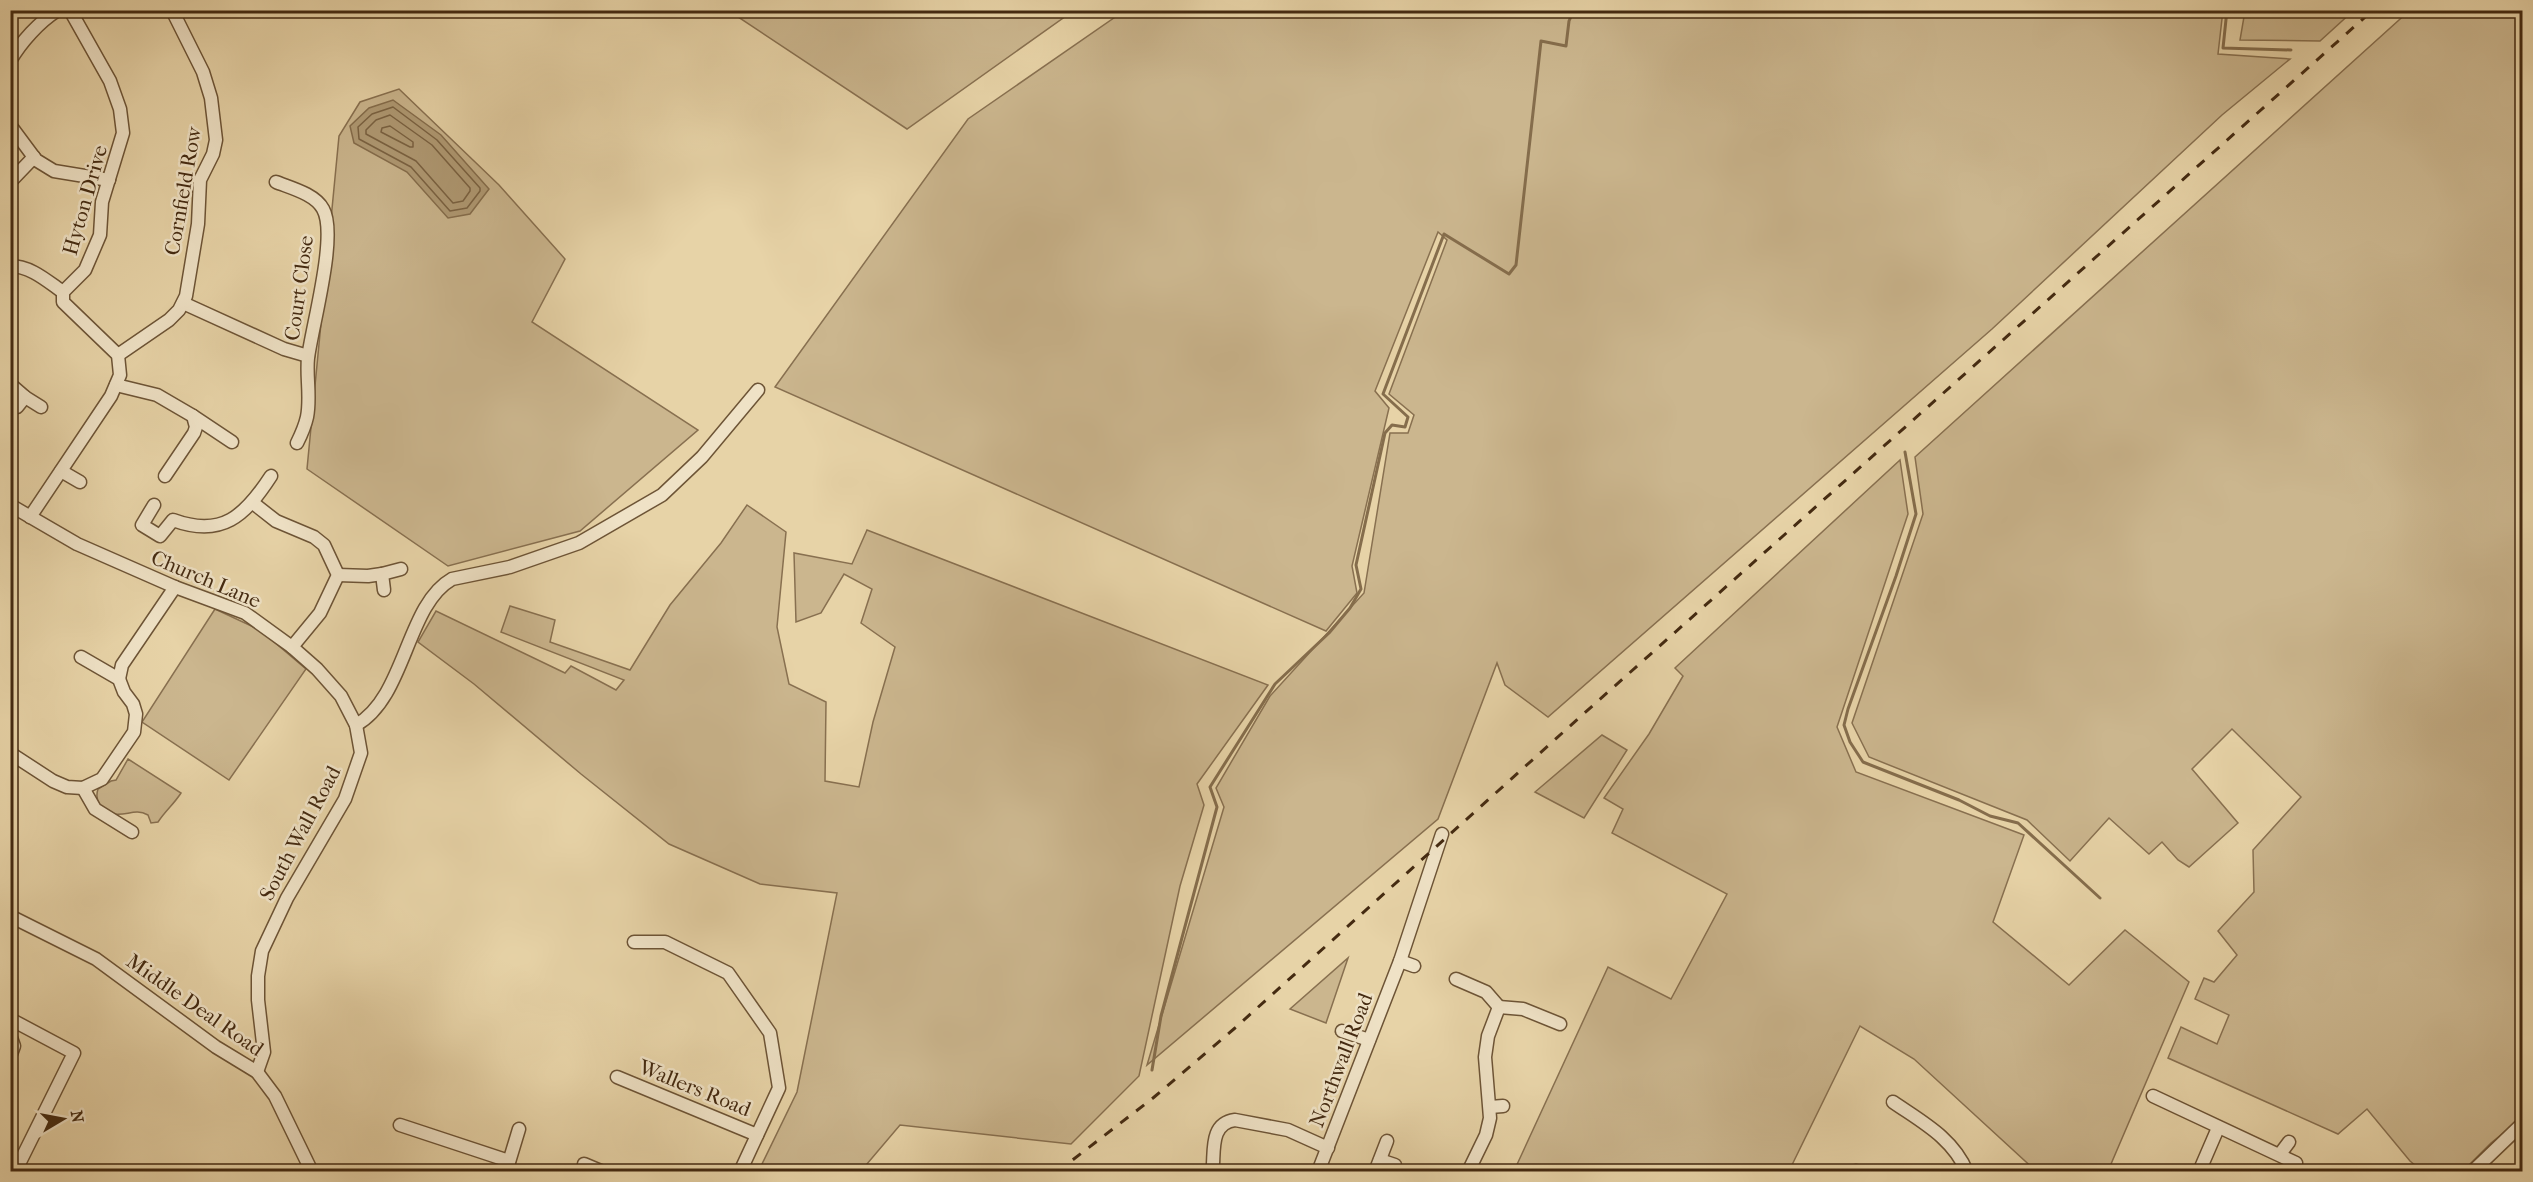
<svg xmlns="http://www.w3.org/2000/svg" width="2533" height="1182" viewBox="0 0 2533 1182" font-family="'IM FELL French Canon',serif">
	<rect width="100%" height="100%" fill="#e7d3a7"/>
	<filter id="stains"><feTurbulence type="fractalNoise" baseFrequency=".00333" numOctaves="4"/><feColorMatrix values="0 0 0 0 .2 0 0 0 0 .09 0 0 0 0 .02 0 0 0 .5 -.17"/></filter>
	<radialGradient id="worn" r=".72"><stop offset=".6" stop-color="#630" stop-opacity="0"/><stop offset="1" stop-color="#630" stop-opacity=".3"/></radialGradient>
	<g fill="#cbb68e" stroke="#887050" stroke-width="1.5">
		<path d="M2223,10L2218,54L2290,59L2222,115L1992,329L1548,717L1505,685L1497,663L1438,819L1147,1065L1224,807L1216,788L1270,696L1364,593L1390,433H1408L1414,415L1389,394L1447,240L1438,232L1375,391L1389,408L1352,566L1357,593L1326,631L775,387L968,119L1124,11Z"/>
		<path d="M729,11H1073L907,129Z"/>
		<path d="M2245,11V10L2353,11L2320,41L2240,40Z"/>
		<path d="M2409,11H2522V1118L2491,1143L2463,1171H2422L2410,1161L2367,1109L2338,1134L2168,1058L2181,1027L2217,1044L2229,1015L2195,999L2204,978L2214,982L2237,955L2218,931L2254,892L2253,850L2301,797L2232,729L2192,769L2238,823L2189,867L2178,860L2162,842L2149,854L2109,818L2070,861L2027,820L1869,757L1852,723L1923,514L1915,457Z"/>
		<path d="M399,89L499,185L565,259L532,322L698,430L580,531L448,566L307,469L339,136L360,102Z"/>
		<path d="M1900,460L1908,514L1837,727L1856,772L2024,835L1993,922L2069,985L2125,930L2189,982L2108,1171H2036L1914,1059L1860,1026L1789,1171H1514L1608,967L1671,999L1727,894L1612,833L1623,809L1604,798L1649,734L1683,676L1675,668Z"/>
		<path d="M747,505L786,532L777,627L789,684L826,702L825,781L859,787L873,722L895,647L861,623L872,589L844,574L821,613L796,622L794,553L852,564L867,530L1268,685L1197,784L1204,805L1180,886L1139,1076L1071,1144L900,1125L861,1171H775L761,1166L797,1092L837,893L760,884L669,844L581,774L474,684L418,642L436,611L565,673L571,666L616,690L624,680L501,632L510,606L555,620L550,642L630,670L670,605L721,543Z"/>
		<path d="M215,609L260,630L306,669L229,780L142,722Z"/>
		<path d="M1602,735L1627,750L1584,818L1535,792Z"/>
		<path d="M128,759L181,793C174,804 166,810 158,822L151,823L148,815C135,808 127,816 114,814C102,812 94,801 98,789L111,781L116,780Z"/>
		<path d="M1348,958L1326,1023L1290,1009Z"/>
	</g>
	<path fill="#b09a74" stroke="#856d4c" stroke-width="1.5" d="M393,100L441,135L489,189L470,214L448,218L407,172L354,143L350,126L369,108Z"/>
	<g fill="none" stroke-linecap="round" stroke-linejoin="round">
		<g stroke="#7a6242" stroke-width="1.5">
			<path d="M393,107L437,140L480,188V191L467,208L450,211L411,167L359,139L358,127L372,114Z"/>
			<path d="M390,115L432,145L470,188V191L463,201L453,203L416,161L366,134V130L376,120Z"/>
			<path d="M390,126L413,142V147H410L381,132L382,128Z"/>
		</g>
		<g stroke="#856d4c" stroke-width="3">
			<path d="M2227,10L2223,48L2291,50"/>
			<path d="M1905,452L1916,514L1896,576L1848,709L1844,725L1850,742L1863,762L1959,800L1990,816L2018,823L2100,898"/>
			<path d="M1152,1070L1161,1016L1217,807L1210,787L1275,684L1329,633L1350,608L1361,589L1356,565L1385,433L1392,425L1405,427L1408,417L1383,394L1444,234L1509,274L1516,265L1541,41L1566,46L1569,21L1574,10"/>
		</g>
		<g stroke="#6d5436" stroke-width="15">
			<g id="minor">
				<path d="M10,61C21,42 39,22 58,10"/>
				<path d="M10,125L36,160L54,171L109,180"/>
				<path d="M10,182L34,157"/>
				<path d="M276,182C291,188 315,194 323,209C338,235 312,326 308,358C306,377 311,397 307,417C305,426 301,435 297,443"/>
				<path d="M10,266C31,266 47,281 63,292"/>
				<path d="M183,303L284,349L308,356"/>
				<path d="M118,355L169,320L179,310L186,296L198,224L200,180L213,154L216,140L211,98L203,72L172,10"/>
				<path d="M10,384L25,397L41,407"/>
				<path d="M116,385L157,395L193,416L196,427L194,433L165,476"/>
				<path d="M17,407L25,397"/>
				<path d="M193,416L232,442"/>
				<path d="M61,471L80,482"/>
				<path d="M253,503L276,521L314,537L324,545L338,575L320,613L292,647"/>
				<path d="M10,505L77,544L175,587L245,613L292,647L317,669L341,696L356,725L361,753L345,799L287,898L262,951L258,976V1000L264,1052L257,1072"/>
				<path d="M154,505L142,525L160,536L173,520C222,538 245,516 271,476"/>
				<path d="M30,517L111,396L120,375L118,355L63,302V292L85,270L100,235L102,202L123,133L120,109L110,81L70,10"/>
				<path d="M338,575L368,576L382,574"/>
				<path d="M384,590L382,574L401,569"/>
				<path d="M119,679L122,665L175,587"/>
				<path d="M356,725C406,697 406,605 452,579L510,567L579,543L662,495L702,457L758,390"/>
				<path d="M10,753L53,781L67,787L83,788L102,779L134,732L136,714L133,704L124,692L119,679L81,657"/>
				<path d="M83,788L95,809L132,832"/>
				<path d="M10,916L96,959L216,1047L257,1072L275,1096L312,1172"/>
				<path d="M634,942H665L728,973L770,1033L779,1088L740,1172"/>
				<path d="M1400,961L1414,966"/>
				<path d="M1456,979L1486,992L1499,1007L1488,1036L1485,1057L1490,1118L1486,1135L1468,1172"/>
				<path d="M1499,1007L1523,1009L1560,1024"/>
				<path d="M10,1019L74,1053L15,1172"/>
				<path d="M1342,1031L1369,1040"/>
				<path d="M10,1035L14,1046L10,1057"/>
				<path d="M617,1077L757,1135"/>
				<path d="M2153,1096L2296,1163"/>
				<path d="M1893,1102C1922,1122 1953,1138 1967,1172"/>
				<path d="M1490,1107L1503,1106"/>
				<path d="M400,1125L509,1161"/>
				<path d="M2280,1154L2289,1142"/>
				<path d="M1380,1160L1395,1165"/>
				<path d="M584,1164L603,1172"/>
				<path d="M1213,1164C1214,1146 1212,1123 1235,1120L1288,1130L1328,1148"/>
				<path d="M506,1172L519,1129"/>
				<path d="M1318,1172L1400,961L1442,834"/>
				<path d="M1375,1172L1387,1141"/>
				<path d="M1855,1172L1856,1171"/>
				<path d="M2199,1172L2218,1128"/>
				<path d="M2472,1172L2522,1124"/>
			</g>
		</g>
		<use href="#minor" stroke="#efe2c6" stroke-width="12"/>
		<path stroke="#442a11" stroke-width="3" stroke-dasharray="10 10" stroke-linecap="butt" d="M1057,1172L1153,1098L1235,1028L1580,717L2373,10"/>
	</g>
	<g text-anchor="middle" stroke-width="5" stroke-linejoin="round" paint-order="stroke">
		<g font-size="21" fill="#442a11" stroke="#efe2c6">
			<text transform="translate(183 191) rotate(-80)" y="7">Cornfield Row</text>
			<text transform="translate(85 200) rotate(-74)" y="7">Hyton Drive</text>
			<text transform="translate(299 288) rotate(-82)" y="7">Court Close</text>
			<text transform="translate(206 579) rotate(23)" y="7">Church Lane</text>
			<text transform="translate(300 833) rotate(-62)" y="7">South Wall Road</text>
			<text transform="translate(195 1005) rotate(35)" y="7">Middle Deal Road</text>
			<text transform="translate(1341 1060) rotate(-69)" y="7">Northwall Road</text>
			<text transform="translate(695 1088) rotate(22)" y="7">Wallers Road</text>
		</g>
	</g>
	<rect width="2533" height="1182" fill="none" stroke="#e7d3a7" stroke-width="36"/>
	<rect x="12" y="12" width="2509" height="1158" fill="none" stroke="#442a11" stroke-width="3"/>
	<rect x="18" y="18" width="2497" height="1146" fill="none" stroke="#442a11" stroke-width="1.5"/>
	<g transform="translate(63 1119) rotate(80)" stroke="#efe2c6" stroke-width="4.5" paint-order="stroke">
	<path d="M0-4.5L10 22L0 15L-10 22Z" fill="#442a11"/>
	<text y="-9" font-size="16" font-weight="bold" text-anchor="middle" fill="#442a11">N</text>
	</g>
	<rect width="100%" height="100%" filter="url(#stains)"/>
	<rect width="100%" height="100%" fill="url(#worn)"/>
</svg>
